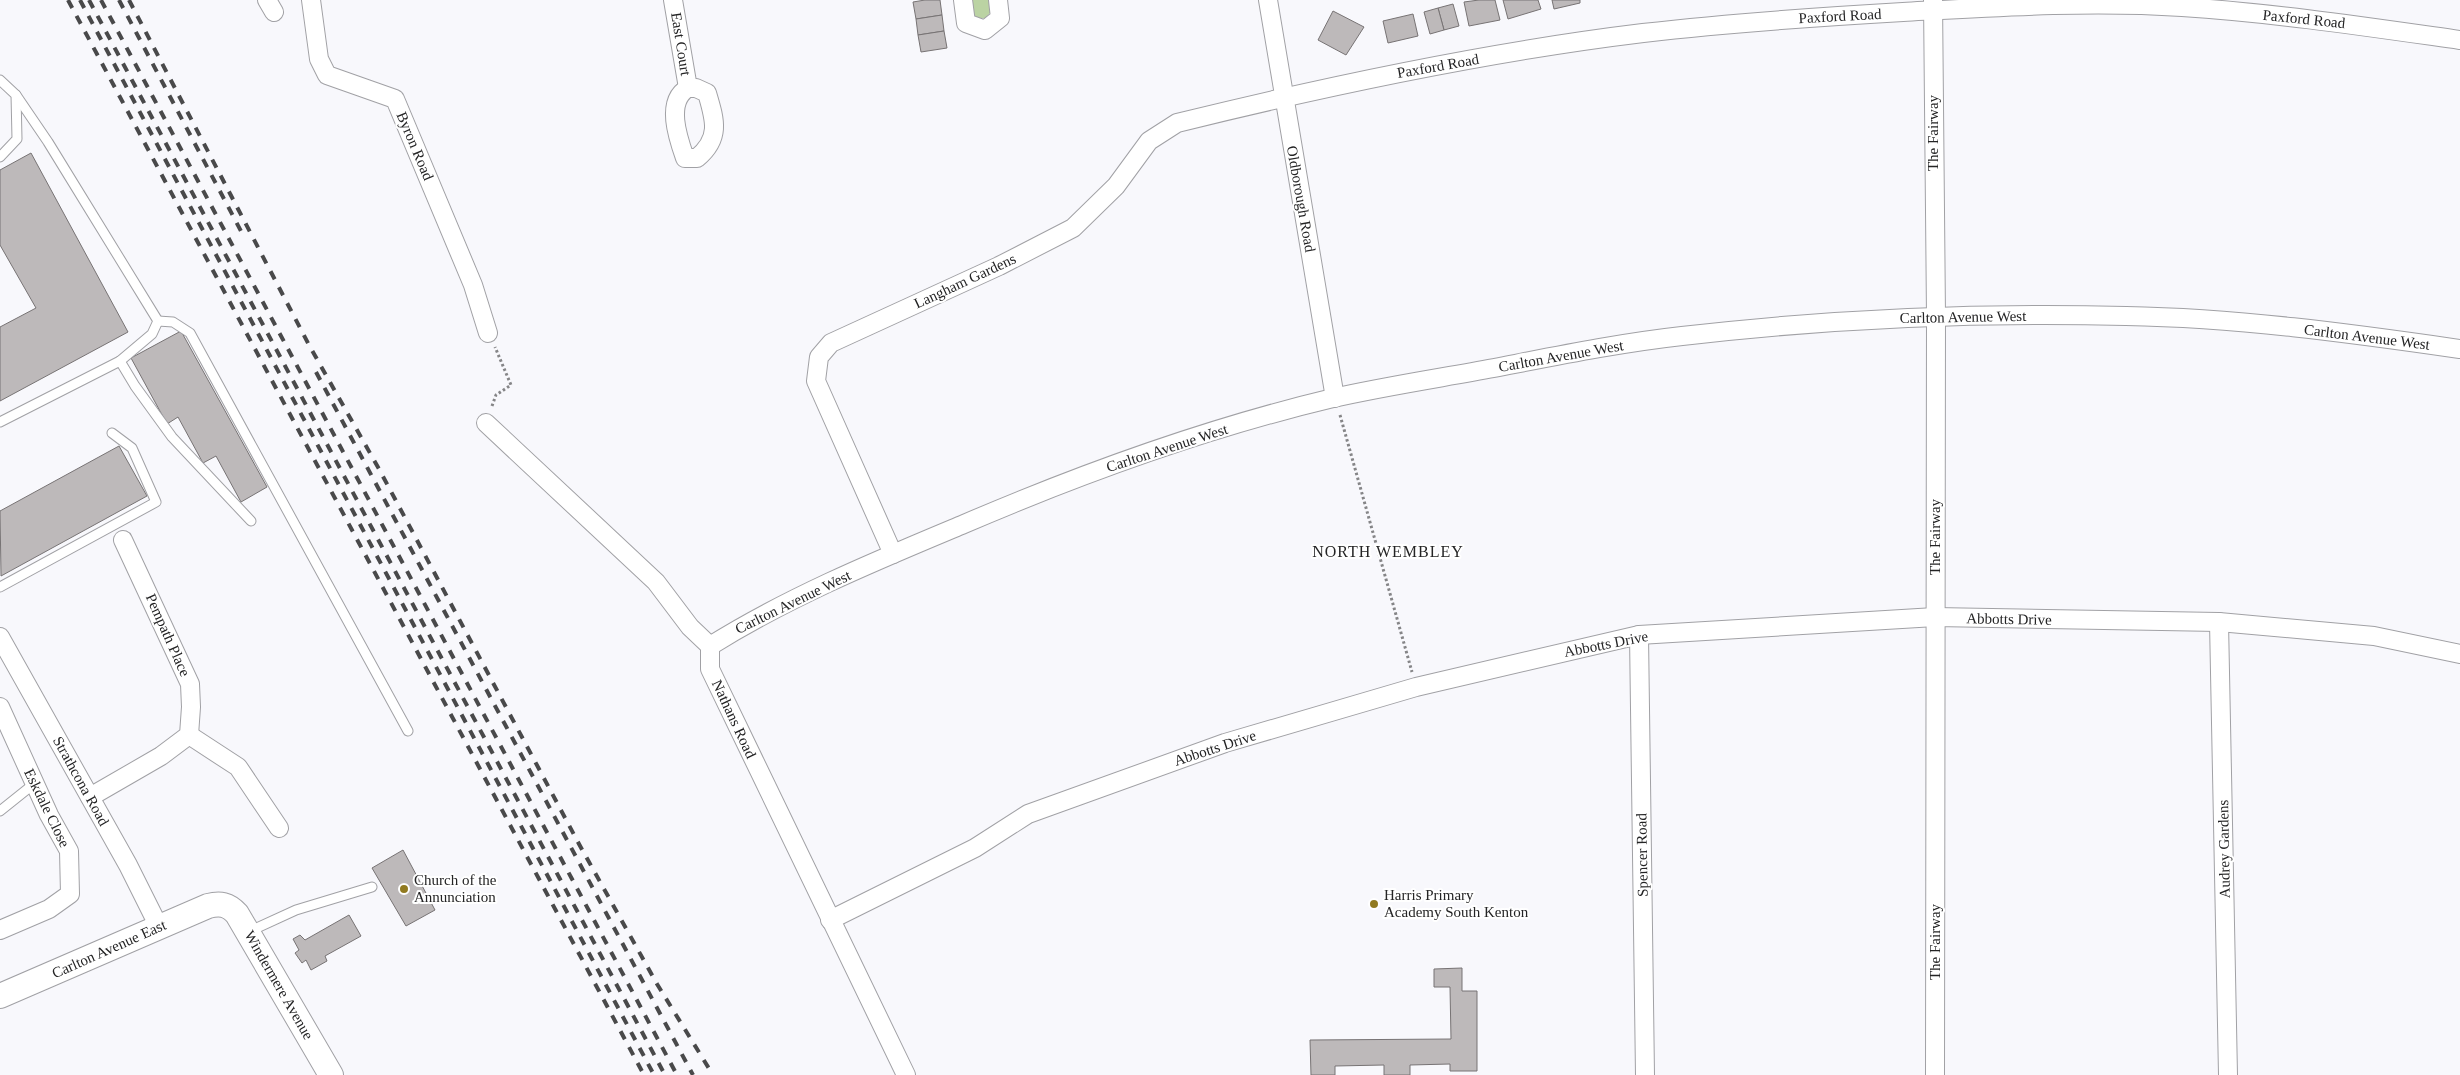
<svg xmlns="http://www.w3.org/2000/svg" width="2460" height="1075" viewBox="0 0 2460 1075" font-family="'Times New Roman',serif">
	<rect width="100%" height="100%" fill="#f8f8fc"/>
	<path fill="#bbd3a3" d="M969,0H990C992,9 992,13 985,18C972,20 972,10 969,0Z"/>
	<g fill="#bdb9ba" stroke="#777374">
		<path d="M925,0H940L942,15L916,19L913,2Z"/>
		<path d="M1479,0H1495L1500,20L1469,26L1464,2Z"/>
		<path d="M1503,0H1538L1541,9L1508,19Z"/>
		<path d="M1552,0H1580V3L1554,9Z"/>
		<path d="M1453,4L1459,26L1444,30L1438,8Z"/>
		<path d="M1438,8L1444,30L1430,34L1424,12Z"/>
		<path d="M1333,11L1364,27L1346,55L1318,40Z"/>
		<path d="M1413,14L1418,36L1388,43L1383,21Z"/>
		<path d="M942,15L944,31L918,35L916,19Z"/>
		<path d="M944,31L947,48L921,52L918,35Z"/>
		<path d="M31,153L128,332L0,401V327L36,308L0,245V170Z"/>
		<path d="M181,331L267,487L241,502L216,456L203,463L178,417L167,424L131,358Z"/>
		<path d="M119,446L147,496L1,576L0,511Z"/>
		<path d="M403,850L435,910L406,926L372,868Z"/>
		<path d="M349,915L361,936L325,956L327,961L311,970L306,960L302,963L295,953L299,950L293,939L300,935L305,940Z"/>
		<path d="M1462,968V991H1477V1071H1450V1064L1410,1065V1075H1384V1065L1335,1066V1075H1311L1310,1040L1451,1039L1450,987H1434V969Z"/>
	</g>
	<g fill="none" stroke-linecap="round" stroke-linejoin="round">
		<g stroke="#a1a1a5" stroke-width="11">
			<g id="lane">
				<path d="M0,80L16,95L17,139L0,157"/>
				<path d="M16,95L48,142L158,321L152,334L120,361"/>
				<path d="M158,321L173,322L190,333L408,731"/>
				<path d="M0,422L120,361L135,386L172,437L251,521"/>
				<path d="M0,587L156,502L132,448L112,433"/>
				<path d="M0,811L35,783"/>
				<path d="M248,932L296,910L372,887"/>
			</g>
		</g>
		<g stroke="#a1a1a5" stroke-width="20">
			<g id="street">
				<path d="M267,0L274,12"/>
				<path d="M311,0L319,59L327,75L395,99L473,285L488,333"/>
				<path d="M673,0L688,88"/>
				<path d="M963,0L966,23L985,30L1000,18L998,0"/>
				<path d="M1268,0L1335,398"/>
				<path d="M1933,0L1936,316L1935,1075"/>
				<path d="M688,88H696L707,93C715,120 721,138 697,158H685C678,138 665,101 688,88Z"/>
				<path d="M486,423L656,582L690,627L710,646V669L906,1075"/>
				<path d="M893,554L816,381L819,357L831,343L999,266L1073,228L1116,186L1149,141L1177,123C1331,85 1486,52 1643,33C1730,23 1816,17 1903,12C1996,7 2089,1 2182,7C2275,13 2368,27 2460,40"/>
				<path d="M2219,622L2228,1075"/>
				<path d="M1639,635L1645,1075"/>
				<path d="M0,637L128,865L159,927"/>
				<path d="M710,646C790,596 878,560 964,524C1083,473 1207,428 1333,398C1386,386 1440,378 1494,368C1556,356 1619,343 1682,336C1829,319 1978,312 2126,316C2238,318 2349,333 2460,349"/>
				<path d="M0,707L49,815L69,851L70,894L49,909L0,930"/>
				<path d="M189,735L238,767L279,828"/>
				<path d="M90,797L161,756L189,735L191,707L190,684L123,540"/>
				<path d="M830,920L975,848L1028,814L1225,743L1416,687L1639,635L1935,617L2219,622L2374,636L2460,654"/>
			</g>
		</g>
		<g stroke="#a1a1a5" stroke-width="26">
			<path id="secondary" d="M0,996L208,906C220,903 228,904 237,914L331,1075"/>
		</g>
		<g stroke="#858587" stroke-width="3" stroke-dasharray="2.5 2.5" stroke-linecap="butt">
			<path d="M492,406L496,395L511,385L495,347"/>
			<path d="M1340,415L1412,672"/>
		</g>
		<use href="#lane" stroke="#fff" stroke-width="9"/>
		<use href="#street" stroke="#fff" stroke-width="18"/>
		<use href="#secondary" stroke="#fff" stroke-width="24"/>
		<g stroke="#49494a" stroke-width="4" stroke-dasharray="9 9" stroke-linecap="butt">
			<path d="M68,0L644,1075"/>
			<path d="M80,0L654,1075"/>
			<path d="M89,0L665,1075"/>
			<path d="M101,0L677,1075"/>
			<path d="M119,0L242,233"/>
			<path d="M129,0L309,345L379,469L579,844L657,984L713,1075"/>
			<path d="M316,372L693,1075"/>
		</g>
	</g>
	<g fill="#917a20" stroke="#fff" stroke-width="2">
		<circle cx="404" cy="889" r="5"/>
		<circle cx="1374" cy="904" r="5"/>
	</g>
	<g text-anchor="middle" stroke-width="4" stroke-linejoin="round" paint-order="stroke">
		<g font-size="15" fill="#242425" stroke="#fff">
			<text transform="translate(1840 16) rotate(-3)" y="5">Paxford Road</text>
			<text transform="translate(2304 19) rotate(6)" y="5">Paxford Road</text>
			<text transform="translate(681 44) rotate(81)" y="5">East Court</text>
			<text transform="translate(1438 66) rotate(-10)" y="5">Paxford Road</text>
			<text transform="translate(1933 133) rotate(-90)" y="5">The Fairway</text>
			<text transform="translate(415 146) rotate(67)" y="5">Byron Road</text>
			<text transform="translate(1301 199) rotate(80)" y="5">Oldborough Road</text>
			<text transform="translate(965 281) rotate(-25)" y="5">Langham Gardens</text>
			<text transform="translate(1963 317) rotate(-1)" y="5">Carlton Avenue West</text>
			<text transform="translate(2367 337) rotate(7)" y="5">Carlton Avenue West</text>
			<text transform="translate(1561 356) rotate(-10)" y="5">Carlton Avenue West</text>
			<text transform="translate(1167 448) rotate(-18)" y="5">Carlton Avenue West</text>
			<text transform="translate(1935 537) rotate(-90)" y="5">The Fairway</text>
			<text transform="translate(793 602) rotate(-26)" y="5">Carlton Avenue West</text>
			<text transform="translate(2009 619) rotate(1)" y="5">Abbotts Drive</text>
			<text transform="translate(168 635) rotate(66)" y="5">Pempath Place</text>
			<text transform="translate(1606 644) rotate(-11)" y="5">Abbotts Drive</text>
			<text transform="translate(734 719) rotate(65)" y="5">Nathans Road</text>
			<text transform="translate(1215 748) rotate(-18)" y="5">Abbotts Drive</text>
			<text transform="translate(81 781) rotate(61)" y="5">Strathcona Road</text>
			<text transform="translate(47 808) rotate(64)" y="5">Eskdale Close</text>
			<text transform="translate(2224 849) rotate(-91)" y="5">Audrey Gardens</text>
			<text transform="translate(1642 855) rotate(-91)" y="5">Spencer Road</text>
			<text transform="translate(1935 942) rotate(-90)" y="5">The Fairway</text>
			<text transform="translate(109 949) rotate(-24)" y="5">Carlton Avenue East</text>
			<text transform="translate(279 985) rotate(60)" y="5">Windermere Avenue</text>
		</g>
		<g font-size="15" fill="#242425" stroke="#fff" text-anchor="start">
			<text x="414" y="885">Church of the<tspan x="414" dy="17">Annunciation</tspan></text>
			<text x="1384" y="900">Harris Primary<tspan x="1384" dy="17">Academy South Kenton</tspan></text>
		</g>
		<g font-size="16" letter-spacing="1" fill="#242425" stroke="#fff">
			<text x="1388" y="557">NORTH WEMBLEY</text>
		</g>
	</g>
</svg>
